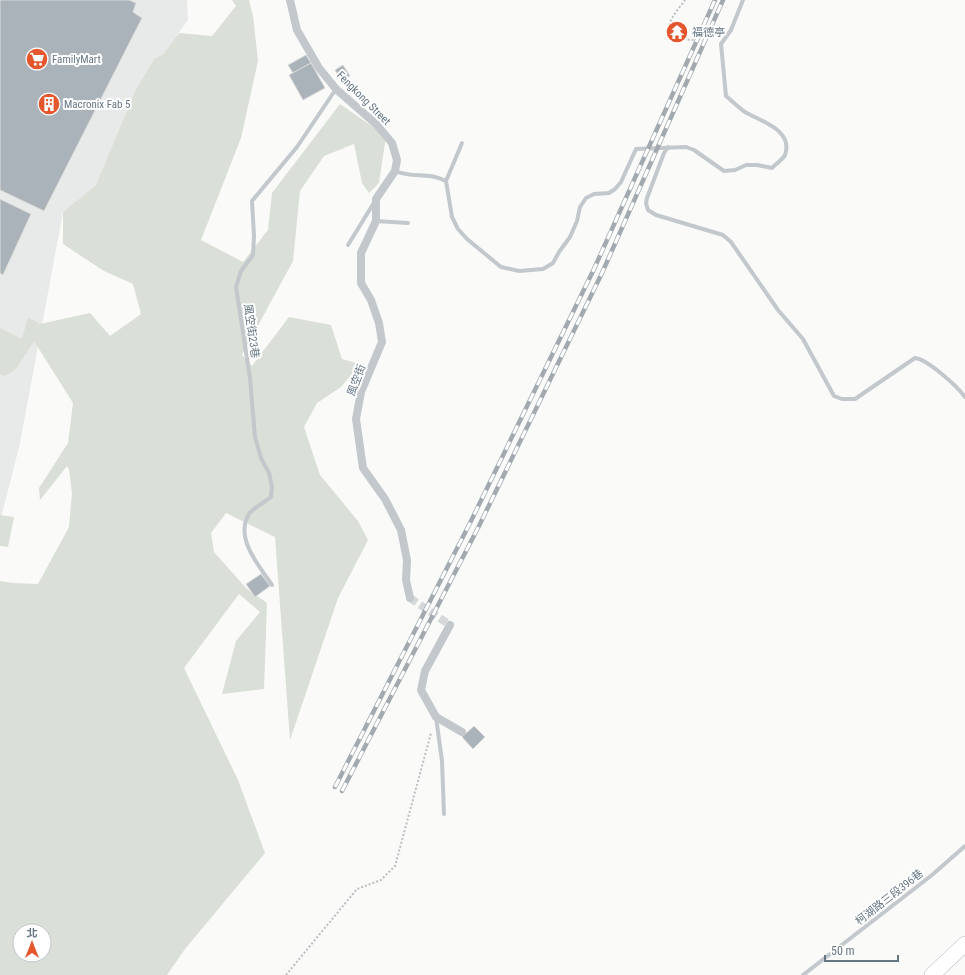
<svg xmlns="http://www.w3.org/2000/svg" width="965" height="975" viewBox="0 0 965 975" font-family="'Roboto Condensed','Noto Sans TC',sans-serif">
	<rect width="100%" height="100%" fill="#fafaf8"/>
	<path fill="#e8e9e9" d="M0,0H187L188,20L163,54L154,59L135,91L96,185L63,212L20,443L0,522Z"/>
	<g fill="#dadfd7" fill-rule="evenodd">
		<path d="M232,0H249L253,16L258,61L241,138L201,240L243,262L268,230L272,193L340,104L386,136L379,183L369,193L362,183L354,144L324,156L300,191L293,261L242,355L252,366L289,317L331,325L342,359L360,364L341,387L317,403L304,427L320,475L358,521L368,540L338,598L290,740L275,537L226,513L211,533L214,552L246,588L267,603L264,689L222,694L236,641L260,612L239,594L184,668L238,780L265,853L185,949L167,975H0V581L13,583L38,584L69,527L72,493L69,470L67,466L40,500L39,488L68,443L73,403L34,341L16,369L5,376L0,374V328L22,339L28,317L40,324L90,313L110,336L141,314L133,284L104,271L63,244V212L96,185L135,91L154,59L163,54L179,33L212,36L236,6ZM20,931H44V955H20Z"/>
		<path d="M0,515L14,517L8,547L0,546Z"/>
	</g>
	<g fill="#aab3b9" stroke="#dcdcda">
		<path d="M0,0H129L136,3L133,12L142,18L44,211L0,190Z"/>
		<path d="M676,26L682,29L679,37L672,35Z"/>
		<path d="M306,55L311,63L293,73L288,65Z"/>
		<path d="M311,63L325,88L303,100L289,75Z"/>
		<path d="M343,65L350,76L342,81L335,70Z"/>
		<path d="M0,199L31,214L3,275L0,273Z"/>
		<path d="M261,574L270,586L255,597L246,584Z"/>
		<path d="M474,726L485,737L473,749L462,737Z"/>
	</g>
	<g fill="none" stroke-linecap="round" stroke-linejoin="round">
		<path stroke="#d5d9db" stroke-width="8" stroke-dasharray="8 4" stroke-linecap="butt" d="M410,598L450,625"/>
		<g stroke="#b4b9bd" stroke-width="16">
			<path id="highway" d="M932,975L965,944"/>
		</g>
		<g stroke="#bbbfc2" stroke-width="2" stroke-dasharray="2 2" stroke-linecap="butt">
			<path d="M685,0C678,10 663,25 670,37L692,40L721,33"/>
			<path d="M286,975L357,889L381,880L395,866L431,733"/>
		</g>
		<g stroke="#c3c8cc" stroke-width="4">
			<path d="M668,147L664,153L647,198L646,203L648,210L656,215L723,235L731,242L778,310L803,339L834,396L842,399H855L915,358C927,359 957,386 965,397"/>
			<path d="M395,171C414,179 427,171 446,181L452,217L458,229L467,239L501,267L519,271L543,269L553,263L559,252L570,237L577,221L580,207L586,198L594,194L609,193L615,189L621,182L636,149L686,147L694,150L724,171L735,170L746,165H757L772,168C776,164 783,159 785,155C794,130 760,121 745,112C738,107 732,101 726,96L721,44L731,30L743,0"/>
			<path d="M446,181L462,143"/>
			<path d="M376,221L408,223"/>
			<path d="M348,245L375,201"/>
			<path d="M272,585C260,567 234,538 249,514C252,509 266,501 271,497L272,487L269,473L261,458L255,437L250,378L236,287L241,271L253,255L254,236L252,201L297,147L336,89"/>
			<path d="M436,717L442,761L444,814"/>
			<path d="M803,975L932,875L965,846"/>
		</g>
		<g stroke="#c3c8cc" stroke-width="8">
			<path d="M290,0L297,30L319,68L336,89L377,125L392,143L397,160L395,171L376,199V221L361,253V283L371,300L379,323L382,342L361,392L356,419L363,468L385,499L401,530L407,560L406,580L410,598"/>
			<path d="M450,625L425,671L421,690L436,717L462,732"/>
		</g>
		<use href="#highway" stroke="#fff" stroke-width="15"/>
		<g stroke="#a2aab0" stroke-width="4.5">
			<g id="rail">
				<path d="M335,787L471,521L594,269L715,0"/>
				<path d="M342,791L479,526L602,273L723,0"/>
			</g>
		</g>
		<use href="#rail" stroke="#fff" stroke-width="3" stroke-dasharray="9" stroke-linecap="butt"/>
	</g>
	<defs>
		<g id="temple-disc" transform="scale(1.15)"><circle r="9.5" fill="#e4572e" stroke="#fff"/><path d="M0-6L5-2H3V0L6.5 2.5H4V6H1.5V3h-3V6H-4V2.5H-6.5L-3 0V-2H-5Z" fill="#fff"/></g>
		<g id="supermarket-disc" transform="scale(1.15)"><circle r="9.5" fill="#e4572e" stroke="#fff"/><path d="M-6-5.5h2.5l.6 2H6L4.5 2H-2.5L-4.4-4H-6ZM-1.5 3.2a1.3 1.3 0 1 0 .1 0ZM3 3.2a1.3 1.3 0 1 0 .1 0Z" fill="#fff"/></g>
		<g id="building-disc" transform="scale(1.15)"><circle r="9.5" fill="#e4572e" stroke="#fff"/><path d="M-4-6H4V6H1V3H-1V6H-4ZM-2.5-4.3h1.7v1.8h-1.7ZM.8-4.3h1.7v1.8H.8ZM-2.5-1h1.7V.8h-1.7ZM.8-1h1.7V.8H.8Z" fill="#fff"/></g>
	</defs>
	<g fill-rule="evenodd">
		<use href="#temple-disc" x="677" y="32"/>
		<use href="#supermarket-disc" x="37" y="59"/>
		<use href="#building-disc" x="49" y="104"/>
	</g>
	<g text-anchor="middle" stroke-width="4" stroke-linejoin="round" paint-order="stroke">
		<g font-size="11" fill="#657683" stroke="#fff" text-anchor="start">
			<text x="692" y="36">福德亭</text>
			<text x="52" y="63">FamilyMart</text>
			<text x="64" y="108">Macronix Fab 5</text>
		</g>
		<g font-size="11" fill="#657683" stroke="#fff">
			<text transform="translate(364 98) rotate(45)" y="4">Fengkong Street</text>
			<text transform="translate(252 331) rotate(82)" y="4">風空街23巷</text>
			<text transform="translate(356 380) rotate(-70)" y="4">風空街</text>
			<text transform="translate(889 897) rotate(-38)" y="4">柯湖路三段396巷</text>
		</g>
	</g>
	<g transform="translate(32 943)"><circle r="19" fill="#ffffff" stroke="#c1c8cd"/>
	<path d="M0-3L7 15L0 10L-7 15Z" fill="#e4572e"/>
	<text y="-6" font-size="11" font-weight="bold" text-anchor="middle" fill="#657683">北</text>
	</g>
	<path d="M825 955v6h73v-6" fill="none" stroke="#657683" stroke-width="2"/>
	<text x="831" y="955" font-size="12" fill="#657683" stroke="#ffffff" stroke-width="3" paint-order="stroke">50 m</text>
</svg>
